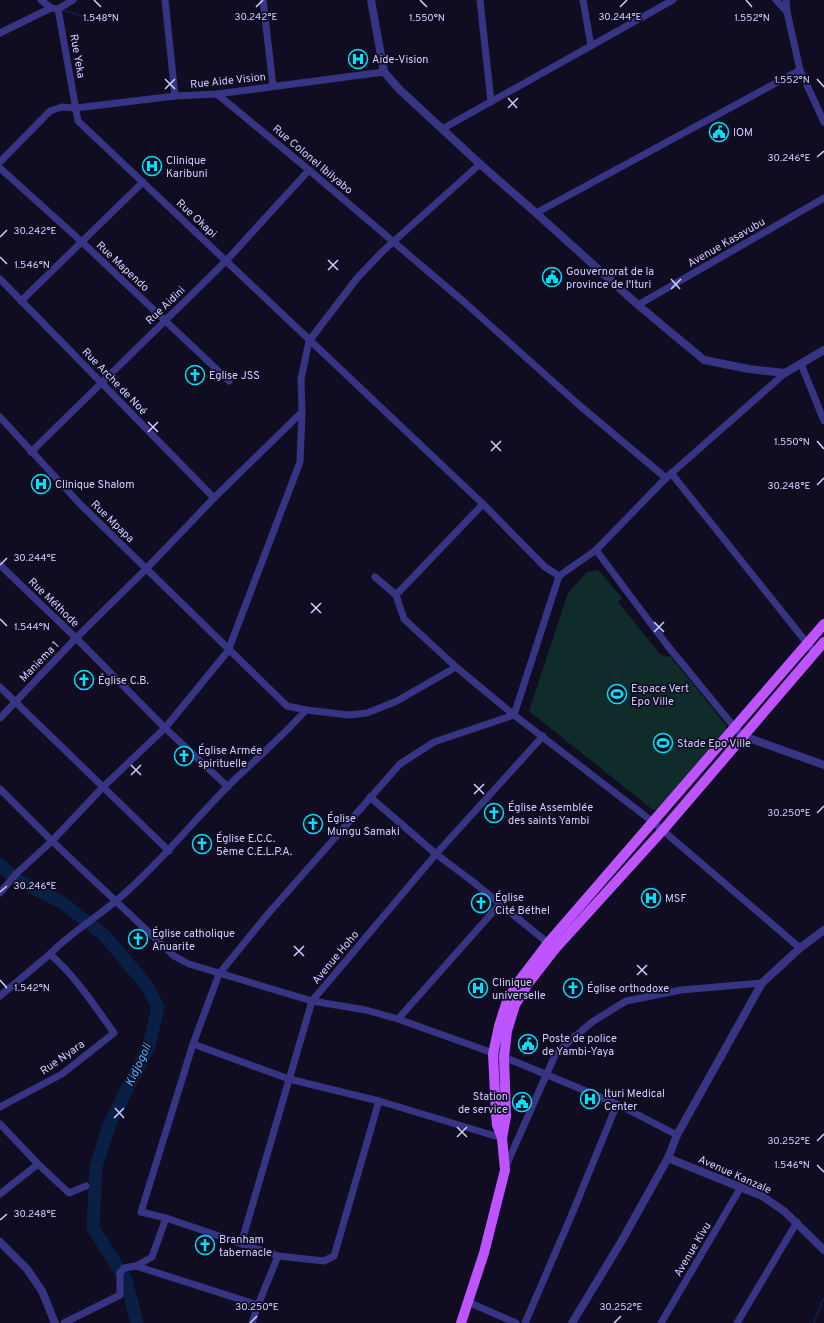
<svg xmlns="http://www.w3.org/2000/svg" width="824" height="1323" viewBox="0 0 824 1323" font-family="Overpass,sans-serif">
	<rect width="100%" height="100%" fill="#100c22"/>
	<path fill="#0f2c2b" d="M598,570L601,573L622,598L618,602L659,653L666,657L670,656L726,725V732L659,809L653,810L529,711L568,593L587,572Z"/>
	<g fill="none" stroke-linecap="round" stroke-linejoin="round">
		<g stroke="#091f44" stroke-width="2">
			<path d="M62,10L90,18"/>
			<path d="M814,1323L822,1301L824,1299"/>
		</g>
		<path stroke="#091f44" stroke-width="13" d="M0,865L17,880L63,903L105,936L147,986L158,1007L149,1046L110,1123L96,1167L93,1228L126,1280L137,1323"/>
		<g stroke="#373583" stroke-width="7">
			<path d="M41,0L51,8"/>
			<path d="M165,0L175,96"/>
			<path d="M263,0L273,86"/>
			<path d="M480,0L491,102"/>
			<path d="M583,0L591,46"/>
			<path d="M776,0L787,12"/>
			<path d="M786,0L787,12L800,70L824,122"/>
			<path d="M58,9L78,121L483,504L545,567L559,576"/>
			<path d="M0,33L51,8L58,9L73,0"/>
			<path d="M217,94L309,170L463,301L579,405L666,478"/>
			<path d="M442,129L673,0"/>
			<path d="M0,162L50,111L62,107L76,108L175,96L217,94L384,72"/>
			<path d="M0,168L82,242L229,381"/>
			<path d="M536,213L800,70"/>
			<path d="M0,279L214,498"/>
			<path d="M21,301L143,182"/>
			<path d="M638,305L824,198"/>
			<path d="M801,364L824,421"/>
			<path d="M0,417L81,505L287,706L306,710L349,715L367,713L397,701L456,667L514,715L653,822L800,948"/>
			<path d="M31,452L226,261L309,170"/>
			<path d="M671,473L815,653"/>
			<path d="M596,550L667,645L735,728"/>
			<path d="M0,565L76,638L165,728L228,787"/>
			<path d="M375,577L396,595L404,619L456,667"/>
			<path d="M396,595L483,504"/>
			<path d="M0,687L169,851"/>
			<path d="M0,718L76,638L146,569L214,498L302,412"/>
			<path d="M0,789L52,841L174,956L189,964L312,1001L366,1010L398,1019L504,1057L617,1104"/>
			<path d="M370,797L436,854L472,881L548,943"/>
			<path d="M0,893L17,873L52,841L103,787L165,728L228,651L300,462L302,412L301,379L309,341L358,277L383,251L480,164"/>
			<path d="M50,954C69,934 94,919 116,901C157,866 191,824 228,786C254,761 282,737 306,710"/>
			<path d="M0,996L50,954C76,977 94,1005 114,1033L62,1074L0,1107"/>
			<path d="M398,1019L499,905"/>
			<path d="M193,1044L289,1079L379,1101L502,1138"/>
			<path d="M379,1101L334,1256L324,1261L278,1256L166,1218L141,1212L193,1044L219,974L267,915L400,764L434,742L514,715L559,576L596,550L666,478L785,373"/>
			<path d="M0,1124L38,1164L69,1193L86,1186"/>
			<path d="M505,1168L556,1053L592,1022L626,1001L681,990L762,983"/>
			<path d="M0,1194L38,1164"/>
			<path d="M241,1244L312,1001L436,854L543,736"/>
			<path d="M136,1266L152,1257L166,1218"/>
			<path d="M468,1302L516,1323"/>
			<path d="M64,1323L120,1295V1273L124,1268L136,1266L258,1305"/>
			<path d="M252,1323L258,1305L278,1256"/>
			<path d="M525,1323L572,1214L617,1104L677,1135"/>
			<path d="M661,1323L741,1187"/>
			<path d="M737,1323L797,1222"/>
		</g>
		<g stroke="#373583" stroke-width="8">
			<path d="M371,0L384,72L400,90L480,164L536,213L638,305L704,360L749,369L785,373L824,350"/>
			<path d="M735,728L743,736L824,765"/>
			<path d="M668,1158L762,1196L784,1211L824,1250"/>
			<path d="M0,1242L27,1269L42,1291L55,1323"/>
			<path d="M572,1323L621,1242L668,1158L677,1135L762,983L800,948L824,930"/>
		</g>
		<g stroke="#be54ff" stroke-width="10">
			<path d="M502,1138L506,1116L504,1057L507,1031L515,1005L527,985L555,949L663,830L824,642"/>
			<path d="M461,1323L484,1253L505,1170L502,1138L497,1125L496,1114L493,1054L499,1026L507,1001L519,981L548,943L824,624"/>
		</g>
	</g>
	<path fill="none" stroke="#d3cdff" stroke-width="1.5" d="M94,0L101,7M420,0L427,7M746,0L752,7M256,7L263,0M620,7L627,0M165,79L175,89M817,79L824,87M165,89L175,79M508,98L517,108M508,108L518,98M817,157L824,151M0,237L7,230M0,257L7,264M328,260L338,270M328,270L338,260M671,279L680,289M671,289L681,279M148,422L158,432M148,432L158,422M491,441L501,451M817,441L824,449M491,451L501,441M817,485L824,478M0,565L7,558M311,603L321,613M311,613L321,603M0,619L7,626M654,622L664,632M654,632L664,622M131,765L141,775M131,775L141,765M474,784L484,794M474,794L484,784M817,813L824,806M0,892L7,886M294,946L304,956M294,956L304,946M637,965L647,975M637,975L647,965M0,980L7,988M115,1108L124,1118M114,1118L124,1108M457,1127L467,1137M457,1137L467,1127M817,1141L824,1134M817,1165L824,1172M0,1220L7,1214M250,1323L257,1316M614,1323L621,1316"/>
	<defs>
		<g id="hospital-ring" transform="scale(1)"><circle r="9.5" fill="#100c22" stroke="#00e2f8" stroke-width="1.5"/><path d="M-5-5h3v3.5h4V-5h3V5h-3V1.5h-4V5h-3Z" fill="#00e2f8"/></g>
		<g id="civic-ring" transform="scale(1)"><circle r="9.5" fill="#100c22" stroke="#00e2f8" stroke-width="1.5"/><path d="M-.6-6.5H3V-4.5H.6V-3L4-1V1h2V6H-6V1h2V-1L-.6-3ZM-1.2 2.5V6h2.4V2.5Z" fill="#00e2f8"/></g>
		<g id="church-ring" transform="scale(1)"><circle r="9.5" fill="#100c22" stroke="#00e2f8" stroke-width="1.5"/><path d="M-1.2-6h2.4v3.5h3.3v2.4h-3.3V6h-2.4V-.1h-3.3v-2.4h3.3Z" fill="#00e2f8"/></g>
		<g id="stadium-ring" transform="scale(1)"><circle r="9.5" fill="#100c22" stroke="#00e2f8" stroke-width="1.5"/><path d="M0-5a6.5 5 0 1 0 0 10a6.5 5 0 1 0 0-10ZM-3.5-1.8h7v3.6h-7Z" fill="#00e2f8"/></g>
	</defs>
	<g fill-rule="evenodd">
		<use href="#hospital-ring" x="358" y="59"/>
		<use href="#civic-ring" x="719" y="132"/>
		<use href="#hospital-ring" x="152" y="166"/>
		<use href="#civic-ring" x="552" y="277"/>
		<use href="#church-ring" x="195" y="375"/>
		<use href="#hospital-ring" x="41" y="484"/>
		<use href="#church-ring" x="84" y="680"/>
		<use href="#stadium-ring" x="617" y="694"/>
		<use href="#stadium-ring" x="663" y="743"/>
		<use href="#church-ring" x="184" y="756"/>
		<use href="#church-ring" x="494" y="813"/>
		<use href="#church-ring" x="313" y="824"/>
		<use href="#church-ring" x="202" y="844"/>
		<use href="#hospital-ring" x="651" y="898"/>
		<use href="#church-ring" x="481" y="903"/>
		<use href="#church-ring" x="138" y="939"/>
		<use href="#hospital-ring" x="478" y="988"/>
		<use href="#church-ring" x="573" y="988"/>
		<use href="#civic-ring" x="528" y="1044"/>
		<use href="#hospital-ring" x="590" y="1099"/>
		<use href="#civic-ring" x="522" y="1102"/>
		<use href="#church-ring" x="205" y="1245"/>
	</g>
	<g text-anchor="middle" stroke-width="3.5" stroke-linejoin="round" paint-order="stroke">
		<g font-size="11" fill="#d3cdff" stroke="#100c22">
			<text transform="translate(78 56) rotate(80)" y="4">Rue Yeka</text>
			<text transform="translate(228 80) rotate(-6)" y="4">Rue Aide Vision</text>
			<text transform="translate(313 159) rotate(40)" y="4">Rue Colonel Ibilyabo</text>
			<text transform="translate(197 218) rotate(43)" y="4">Rue Okapi</text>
			<text transform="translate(726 242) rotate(-30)" y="4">Avenue Kasavubu</text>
			<text transform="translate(123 266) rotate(43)" y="4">Rue Mapendo</text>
			<text transform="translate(165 305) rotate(-44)" y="4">Rue Aidini</text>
			<text transform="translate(115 381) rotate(46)" y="4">Rue Arche de Noé</text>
			<text transform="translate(113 521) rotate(44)" y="4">Rue Mpapa</text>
			<text transform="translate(54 602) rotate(44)" y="4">Rue Méthode</text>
			<text transform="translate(39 661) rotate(-46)" y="4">Maniema 1</text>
			<text transform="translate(335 957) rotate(-50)" y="4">Avenue Hoho</text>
			<text transform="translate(62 1057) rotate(-35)" y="4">Rue Nyara</text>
			<text transform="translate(735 1174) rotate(24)" y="4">Avenue Kanzale</text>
			<text transform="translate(692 1249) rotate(-59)" y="4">Avenue Kivu</text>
		</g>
		<g font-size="11" fill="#d3cdff" stroke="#100c22" text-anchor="start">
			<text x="372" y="63">Aide-Vision</text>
			<text x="733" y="136">IOM</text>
			<text x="166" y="164">Clinique<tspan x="166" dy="13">Karibuni</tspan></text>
			<text x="566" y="275">Gouvernorat de la<tspan x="566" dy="13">province de l'Ituri</tspan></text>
			<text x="209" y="379">Eglise JSS</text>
			<text x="55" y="488">Clinique Shalom</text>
			<text x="98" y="684">Église C.B.</text>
			<text x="631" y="692">Espace Vert<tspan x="631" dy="13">Epo Ville</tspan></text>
			<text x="677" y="747">Stade Epo Ville</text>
			<text x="198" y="754">Église Armée<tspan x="198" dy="13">spirituelle</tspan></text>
			<text x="508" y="811">Église Assemblée<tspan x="508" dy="13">des saints Yambi</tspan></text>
			<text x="327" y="822">Église<tspan x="327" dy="13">Mungu Samaki</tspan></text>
			<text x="216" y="842">Église E.C.C.<tspan x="216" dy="13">5ème C.E.L.P.A.</tspan></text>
			<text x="495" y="901">Église<tspan x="495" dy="13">Cité Béthel</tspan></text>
			<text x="665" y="902">MSF</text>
			<text x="152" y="937">Église catholique<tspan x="152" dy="13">Anuarite</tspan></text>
			<text x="492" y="986">Clinique<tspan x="492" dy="13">universelle</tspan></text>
			<text x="587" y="992">Église orthodoxe</text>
			<text x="542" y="1042">Poste de police<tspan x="542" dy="13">de Yambi-Yaya</tspan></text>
			<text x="604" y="1097">Ituri Medical<tspan x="604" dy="13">Center</tspan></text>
			<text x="508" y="1100" text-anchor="end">Station<tspan x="508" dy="13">de service</tspan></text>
			<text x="219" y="1243">Branham<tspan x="219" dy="13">tabernacle</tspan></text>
		</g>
		<g font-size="12" font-style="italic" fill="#5bb5ff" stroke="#100c22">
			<text transform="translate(138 1065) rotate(-65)" y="4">Kidjogoli</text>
		</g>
	</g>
	<g font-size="10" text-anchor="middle" fill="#d3cdff" stroke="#100c22" stroke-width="3.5" stroke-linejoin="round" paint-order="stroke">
		<text x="256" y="20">30.242°E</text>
		<text x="620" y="20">30.244°E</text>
		<text x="427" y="21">1.550°N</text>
		<text x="752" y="21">1.552°N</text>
		<text x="101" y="21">1.548°N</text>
		<text x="792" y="83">1.552°N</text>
		<text x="789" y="161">30.246°E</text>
		<text x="35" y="234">30.242°E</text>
		<text x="32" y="268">1.546°N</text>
		<text x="792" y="445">1.550°N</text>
		<text x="789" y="489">30.248°E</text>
		<text x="35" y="561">30.244°E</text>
		<text x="32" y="630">1.544°N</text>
		<text x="789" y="816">30.250°E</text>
		<text x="35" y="889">30.246°E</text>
		<text x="32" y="991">1.542°N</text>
		<text x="789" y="1144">30.252°E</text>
		<text x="792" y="1168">1.546°N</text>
		<text x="35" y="1217">30.248°E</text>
		<text x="257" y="1310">30.250°E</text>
		<text x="621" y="1310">30.252°E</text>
	</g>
</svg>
